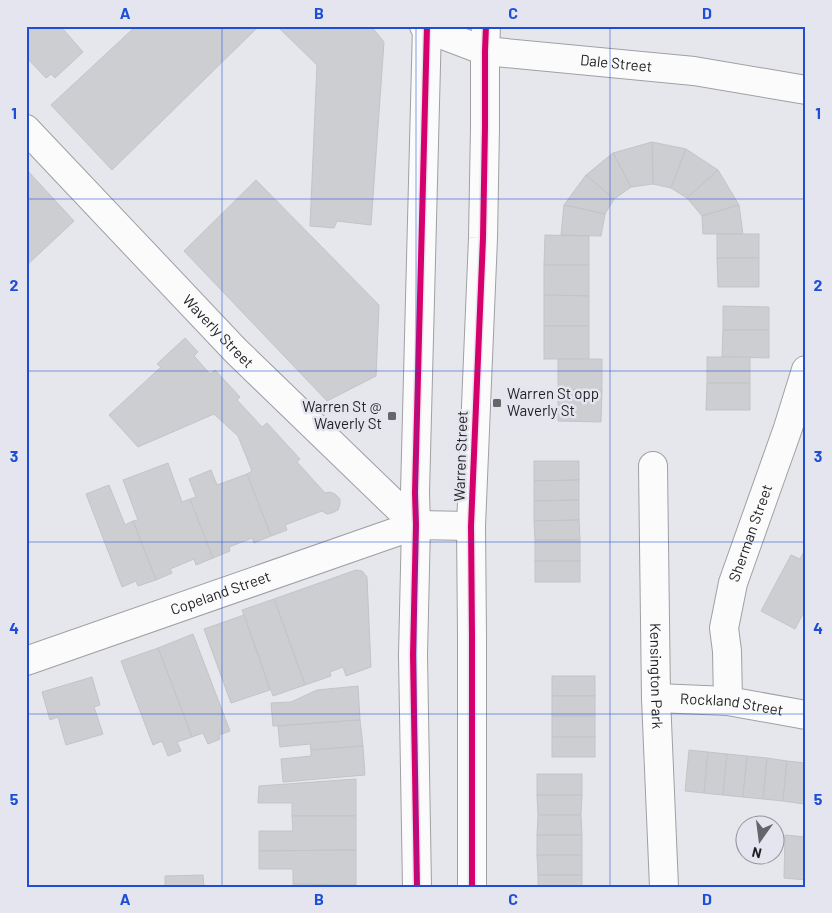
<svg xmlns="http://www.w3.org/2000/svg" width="832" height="913" viewBox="0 0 832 913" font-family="Barlow,sans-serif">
	<rect width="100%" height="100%" fill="#e6e7ec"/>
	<g fill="#cdced2" stroke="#c3c4c8">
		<path d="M26,26H65L62,28L83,52L55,78L51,74L46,78L26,57Z"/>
		<path d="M136,26H259L112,170L51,105Z"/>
		<path d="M277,26H371L384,42L371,225L337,221L334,228L310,226L317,65Z"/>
		<path d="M652,142L686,149L671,188L653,184Z"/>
		<path d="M652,142L653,184L631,187L613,153Z"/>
		<path d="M686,149L718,170L687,198L671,188Z"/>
		<path d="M613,153L631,187L614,199L586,175Z"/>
		<path d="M26,169L74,221L26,266Z"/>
		<path d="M718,170L739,205L702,216L687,198Z"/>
		<path d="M586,175L614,199L605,214L564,205Z"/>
		<path d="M256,180L379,305L376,376L327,401L184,251Z"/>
		<path d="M564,205L605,214L601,236L561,235Z"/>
		<path d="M739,205L743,234H703L702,216Z"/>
		<rect x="717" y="234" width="42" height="24"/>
		<path d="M545,235L589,236V265H544Z"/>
		<path d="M717,258H759V287H718Z"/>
		<path d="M544,265H589V296L544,295Z"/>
		<path d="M544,295L589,296V326H544Z"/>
		<path d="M723,306L769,307V330H723Z"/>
		<rect x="544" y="326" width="45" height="33"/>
		<path d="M723,330H769V358L722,357Z"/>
		<path d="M185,338L198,352L194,356L210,374L215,370L240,397L237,400L262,427L267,423L300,459L297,462L325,493L330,492L335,494L340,499V504L338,510L332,513L327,514L322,511L285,525L287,530L271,536L247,474L252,471L238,436L214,414L138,447L109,415L161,367L157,364Z"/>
		<rect x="707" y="357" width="43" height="26"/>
		<path d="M558,359H602V390L558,389Z"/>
		<path d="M707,383H750V410H706Z"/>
		<path d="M558,389L602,390L601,422L558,421Z"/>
		<path d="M534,461H579V480L534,481Z"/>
		<path d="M168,463L182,502L190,499L213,558L196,565L194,559L170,569L172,573L156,580L133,521L138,520L123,480Z"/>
		<path d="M211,470L217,485L247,474L271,536L254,543L252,538L229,547L230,551L213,558L190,499L196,497L189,479Z"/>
		<path d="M579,480V500L534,501V481Z"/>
		<path d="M109,485L125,525L133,521L156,580L138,586L136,581L122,587L86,494Z"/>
		<path d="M579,500V520L534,521V501Z"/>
		<path d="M579,520L580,540H535L534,521Z"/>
		<rect x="535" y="540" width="45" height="21"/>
		<path d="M806,548V608L795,629L761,611L791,555L800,559Z"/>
		<rect x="535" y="561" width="45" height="21"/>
		<path d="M356,570L362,571L367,577L371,667L346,676L343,667L330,672L331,676L305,685L274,599Z"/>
		<path d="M274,599L305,685L273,696L242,610Z"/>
		<path d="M244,615L270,690L231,703L204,629Z"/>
		<path d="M193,634L230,731L219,735L220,739L208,744L203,733L192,737L158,648Z"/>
		<path d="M158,648L192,737L177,742L181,751L168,756L162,741L153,745L121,661Z"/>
		<rect x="552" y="676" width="43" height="20"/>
		<path d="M92,677L100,705L94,707L103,734L66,745L58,717L50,720L42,692Z"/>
		<path d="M358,686L360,720L273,726L271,703L291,702L317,690Z"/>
		<rect x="552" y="696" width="43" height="20"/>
		<rect x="552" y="716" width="43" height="21"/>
		<path d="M360,720L363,746L311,750L310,744L280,747L278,726Z"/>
		<rect x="552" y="737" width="43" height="20"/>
		<path d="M363,746L365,775L283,782L281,759L311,756V750Z"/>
		<path d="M689,750L708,752L704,793L685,791Z"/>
		<path d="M708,752L727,754L723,795L704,793Z"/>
		<path d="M727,754L747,756L743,797L723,795Z"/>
		<path d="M747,756L767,758L763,799L743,797Z"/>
		<path d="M767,758L787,761L783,801L763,799Z"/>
		<path d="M787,761L806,763V782L804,804L783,801Z"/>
		<rect x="537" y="774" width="45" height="21"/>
		<path d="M356,779V816H292V803H258L259,786Z"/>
		<path d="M537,795H582L581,815H538Z"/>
		<path d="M538,815H581L582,835H537Z"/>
		<path d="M292,816H356V850L259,851V831H293Z"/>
		<rect x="537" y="835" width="45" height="20"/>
		<path d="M785,835L806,837V880L784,878Z"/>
		<path d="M356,850V885L293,884V869H259V851Z"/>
		<path d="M537,855H582V875H538Z"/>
		<path d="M203,875L204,887H165V876Z"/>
		<rect x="538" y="875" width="44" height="12"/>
		<path d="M293,884L356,885V887H293Z"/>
	</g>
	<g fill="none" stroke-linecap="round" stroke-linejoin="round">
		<g stroke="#a0a0a4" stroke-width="30">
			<g id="minor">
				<path id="s1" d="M424,26L427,29L485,51L694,71L806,90"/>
				<path id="s2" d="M26,129L236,351L416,525"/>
				<path id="s3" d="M653,466L656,698L664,887"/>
				<path id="s4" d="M26,661L416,525L471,526"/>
				<path id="s5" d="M656,698L728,701L806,715"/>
				<path id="s6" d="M728,701L727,651L724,628L733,583L788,428L806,370"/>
			</g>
		</g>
		<g stroke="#a0a0a4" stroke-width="30">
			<g id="major">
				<path d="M417,887L413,655L416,525L415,493L427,26"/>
				<path d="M472,887V636L471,526L483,238L485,127V51L486,26"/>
			</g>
		</g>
		<use href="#minor" stroke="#fbfbfc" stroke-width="28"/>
		<use href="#major" stroke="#fbfbfc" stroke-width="28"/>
		<g stroke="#e4e5ee" stroke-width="9">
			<g id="cycleway">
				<path d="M417,887L413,655L416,525L415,493L427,26"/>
				<path d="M472,887V636L471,526L483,238L485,127V51L486,26"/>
			</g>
		</g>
		<use href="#cycleway" stroke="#d6006c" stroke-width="6"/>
	</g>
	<path fill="none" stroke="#1d4ed8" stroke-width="1" stroke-opacity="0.55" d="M222,26V887M416,26V887M610,26V887M26,199H806M26,371H806M26,542H806M26,714H806"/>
	<g fill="#656669" stroke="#e4e5ee" stroke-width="2">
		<rect x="492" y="398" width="10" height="10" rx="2.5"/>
		<rect x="387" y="411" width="10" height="10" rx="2.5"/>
	</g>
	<g text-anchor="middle" stroke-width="5" stroke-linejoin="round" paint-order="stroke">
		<g font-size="15" fill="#1f2023" stroke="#e4e5ee">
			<text dy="5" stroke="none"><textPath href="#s1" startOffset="198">Dale Street</textPath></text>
			<text dy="5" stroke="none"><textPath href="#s2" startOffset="279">Waverly Street</textPath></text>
			<text transform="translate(461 456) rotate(-88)" y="5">Warren Street</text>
			<text dy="5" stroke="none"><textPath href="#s6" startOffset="172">Sherman Street</textPath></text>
			<text dy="5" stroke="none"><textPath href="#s4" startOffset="206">Copeland Street</textPath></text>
			<text dy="5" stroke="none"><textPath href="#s3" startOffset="210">Kensington Park</textPath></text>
			<text dy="5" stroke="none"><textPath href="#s5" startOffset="76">Rockland Street</textPath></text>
		</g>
		<g font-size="15" fill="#1f2023" stroke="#e4e5ee" text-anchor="start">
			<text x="507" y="399">Warren St opp<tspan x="507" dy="17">Waverly St</tspan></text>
			<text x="382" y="412" text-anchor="end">Warren St @<tspan x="382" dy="17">Waverly St</tspan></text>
		</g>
	</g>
	<rect width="832" height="913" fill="none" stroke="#e4e5ee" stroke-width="55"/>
	<g transform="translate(760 840) rotate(194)"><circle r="24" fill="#e4e5ee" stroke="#95969d"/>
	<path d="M0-4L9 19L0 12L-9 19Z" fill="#656669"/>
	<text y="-8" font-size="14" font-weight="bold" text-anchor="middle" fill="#1f2023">N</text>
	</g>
	<rect x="28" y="28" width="776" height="858" fill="none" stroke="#1d4ed8" stroke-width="2"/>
	<g font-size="16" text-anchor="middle" font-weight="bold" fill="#1d4ed8">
		<text x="125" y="19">A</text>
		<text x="319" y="19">B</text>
		<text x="513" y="19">C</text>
		<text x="707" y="19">D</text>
		<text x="14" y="119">1</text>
		<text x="818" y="119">1</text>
		<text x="14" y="291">2</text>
		<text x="818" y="291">2</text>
		<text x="14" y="462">3</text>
		<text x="818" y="462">3</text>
		<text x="14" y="634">4</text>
		<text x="818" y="634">4</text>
		<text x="14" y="805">5</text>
		<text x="818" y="805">5</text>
		<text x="125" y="905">A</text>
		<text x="319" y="905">B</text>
		<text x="513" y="905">C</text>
		<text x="707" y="905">D</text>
	</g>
</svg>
